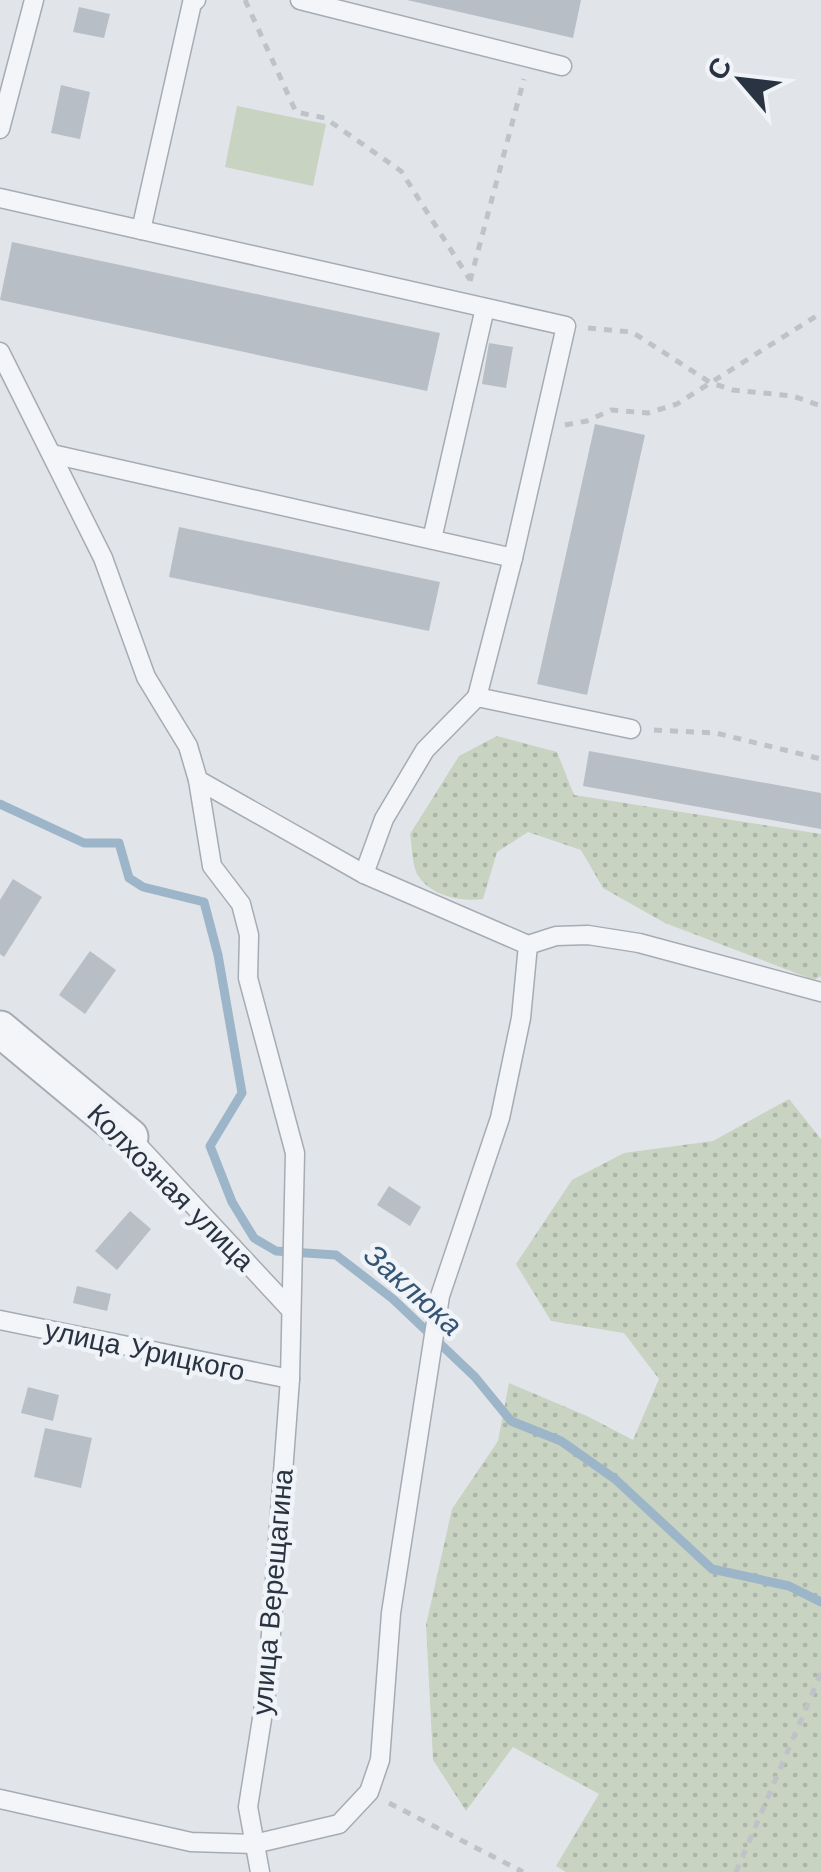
<svg xmlns="http://www.w3.org/2000/svg" width="821" height="1872" viewBox="0 0 821 1872" font-family="'Work Sans',sans-serif">
	<defs>
		<pattern id="grass-dots" width="8" height="8" patternUnits="userSpaceOnUse" patternTransform="scale(2.5)"><rect width="8" height="8" fill="#c8d3c2"/><path d="M2 2h.1M6 6h.1" fill="none" stroke="#acb6a8" stroke-width="1.8" stroke-linecap="round"/></pattern>
	</defs>
	<rect width="100%" height="100%" fill="#e1e5e9"/>
	<g fill="url(#grass-dots)">
		<path d="M497,736L557,752L574,795L821,834V976L814,980L665,923L603,888L581,850L528,832L497,852L483,899C461,902 430,896 417,874C412,864 412,845 410,834L459,756Z"/>
		<path d="M789,1099L821,1139V1872H566L556,1866L599,1794L513,1747L466,1811L433,1760L426,1625L452,1509L498,1441L509,1383L587,1416L633,1440L659,1379L624,1333L551,1321L516,1264L572,1180L624,1153L713,1141Z"/>
	</g>
	<path fill="#c8d3c2" d="M237,106L326,124L313,186L225,167Z"/>
	<g fill="none" stroke-linecap="round" stroke-linejoin="round">
		<path stroke="#9db5c8" stroke-width="9" d="M0,804L84,843H119L129,878L143,887L204,902L218,955L242,1093L210,1146L232,1202L254,1238L276,1251L336,1255L393,1299L475,1377L511,1421L561,1441L615,1479L712,1569L789,1586L821,1602"/>
	</g>
	<g fill="#b8bec6">
		<path d="M407,0H581L573,38Z"/>
		<path d="M79,7L110,14L104,38L73,32Z"/>
		<path d="M61,85L90,92L80,139L51,133Z"/>
		<path d="M12,242L440,333L427,391L0,300Z"/>
		<path d="M489,343L513,347L506,388L482,384Z"/>
		<path d="M595,424L645,435L587,695L537,684Z"/>
		<path d="M179,527L440,582L429,631L169,577Z"/>
		<path d="M589,751L821,793V829L583,786Z"/>
		<path d="M13,879L42,897L4,957L0,954V900Z"/>
		<path d="M90,951L116,970L85,1014L59,995Z"/>
		<path d="M389,1186L421,1207L410,1226L377,1205Z"/>
		<path d="M130,1211L151,1229L117,1270L95,1251Z"/>
		<path d="M77,1286L111,1294L107,1311L73,1303Z"/>
		<path d="M28,1387L59,1395L53,1421L21,1413Z"/>
		<path d="M45,1428L92,1438L81,1488L34,1477Z"/>
	</g>
	<g fill="none" stroke-linecap="round" stroke-linejoin="round">
		<g stroke="#a6acb3" stroke-width="21">
			<g id="lane">
				<path d="M300,0L562,66"/>
				<path d="M0,129L34,0"/>
				<path d="M0,198L566,326L513,558L477,697L631,729"/>
				<path d="M141,230L192,3L196,0"/>
				<path d="M0,352L103,558L146,677L188,746L198,780L364,874L528,945L556,936L588,935L639,943L821,992"/>
				<path d="M52,454L513,558"/>
				<path d="M432,539L485,308"/>
				<path d="M198,780L212,866L241,904L249,935L248,978L295,1153L290,1379L267,1687L248,1807L260,1872"/>
				<path d="M364,874L384,819L425,750L477,697"/>
				<path d="M130,1137L291,1310"/>
				<path d="M0,1320L290,1379"/>
				<path d="M0,1799L191,1842L254,1844L339,1824L369,1792L380,1760L391,1613L440,1296L500,1118L521,1018L528,945"/>
			</g>
		</g>
		<g stroke="#a6acb3" stroke-width="39">
			<path id="street" d="M0,1029L130,1137"/>
		</g>
		<g stroke="#bfc3c8" stroke-width="5" stroke-dasharray="8 8" stroke-linecap="butt">
			<path d="M245,0L296,112L325,118L401,171L470,280"/>
			<path d="M470,281L524,79"/>
			<path d="M588,328L632,332L711,383L733,390L793,396L821,406"/>
			<path d="M565,425L587,421L611,410L648,413L677,404L821,313"/>
			<path d="M654,730L716,733L821,759"/>
			<path d="M389,1803L523,1872"/>
			<path d="M736,1872L821,1673"/>
		</g>
		<use href="#lane" stroke="#f4f5f8" stroke-width="18"/>
		<use href="#street" stroke="#f4f5f8" stroke-width="35"/>
	</g>
	<g text-anchor="middle" stroke-width="9" stroke-linejoin="round" paint-order="stroke">
		<g font-size="28" fill="#2a3341" stroke="#f0f3f7">
			<text transform="translate(171 1187) rotate(45)" y="10">Колхозная улица</text>
			<text transform="translate(145 1350) rotate(12)" y="10">улица Урицкого</text>
			<text transform="translate(272 1592) rotate(-85)" y="10">улица Верещагина</text>
		</g>
		<g font-size="30" font-style="italic" fill="#355574" stroke="#f0f3f7">
			<text transform="translate(413 1290) rotate(42)" y="10">Заклюка</text>
		</g>
	</g>
	<g transform="translate(741 80) rotate(298)" stroke="#f0f3f7" stroke-width="8" paint-order="stroke">
	<path d="M0-8L18 38L0 25L-18 38Z" fill="#2a3341"/>
	<text y="-15" font-size="28" font-weight="bold" text-anchor="middle" fill="#2a3341">С</text>
	</g>
</svg>
